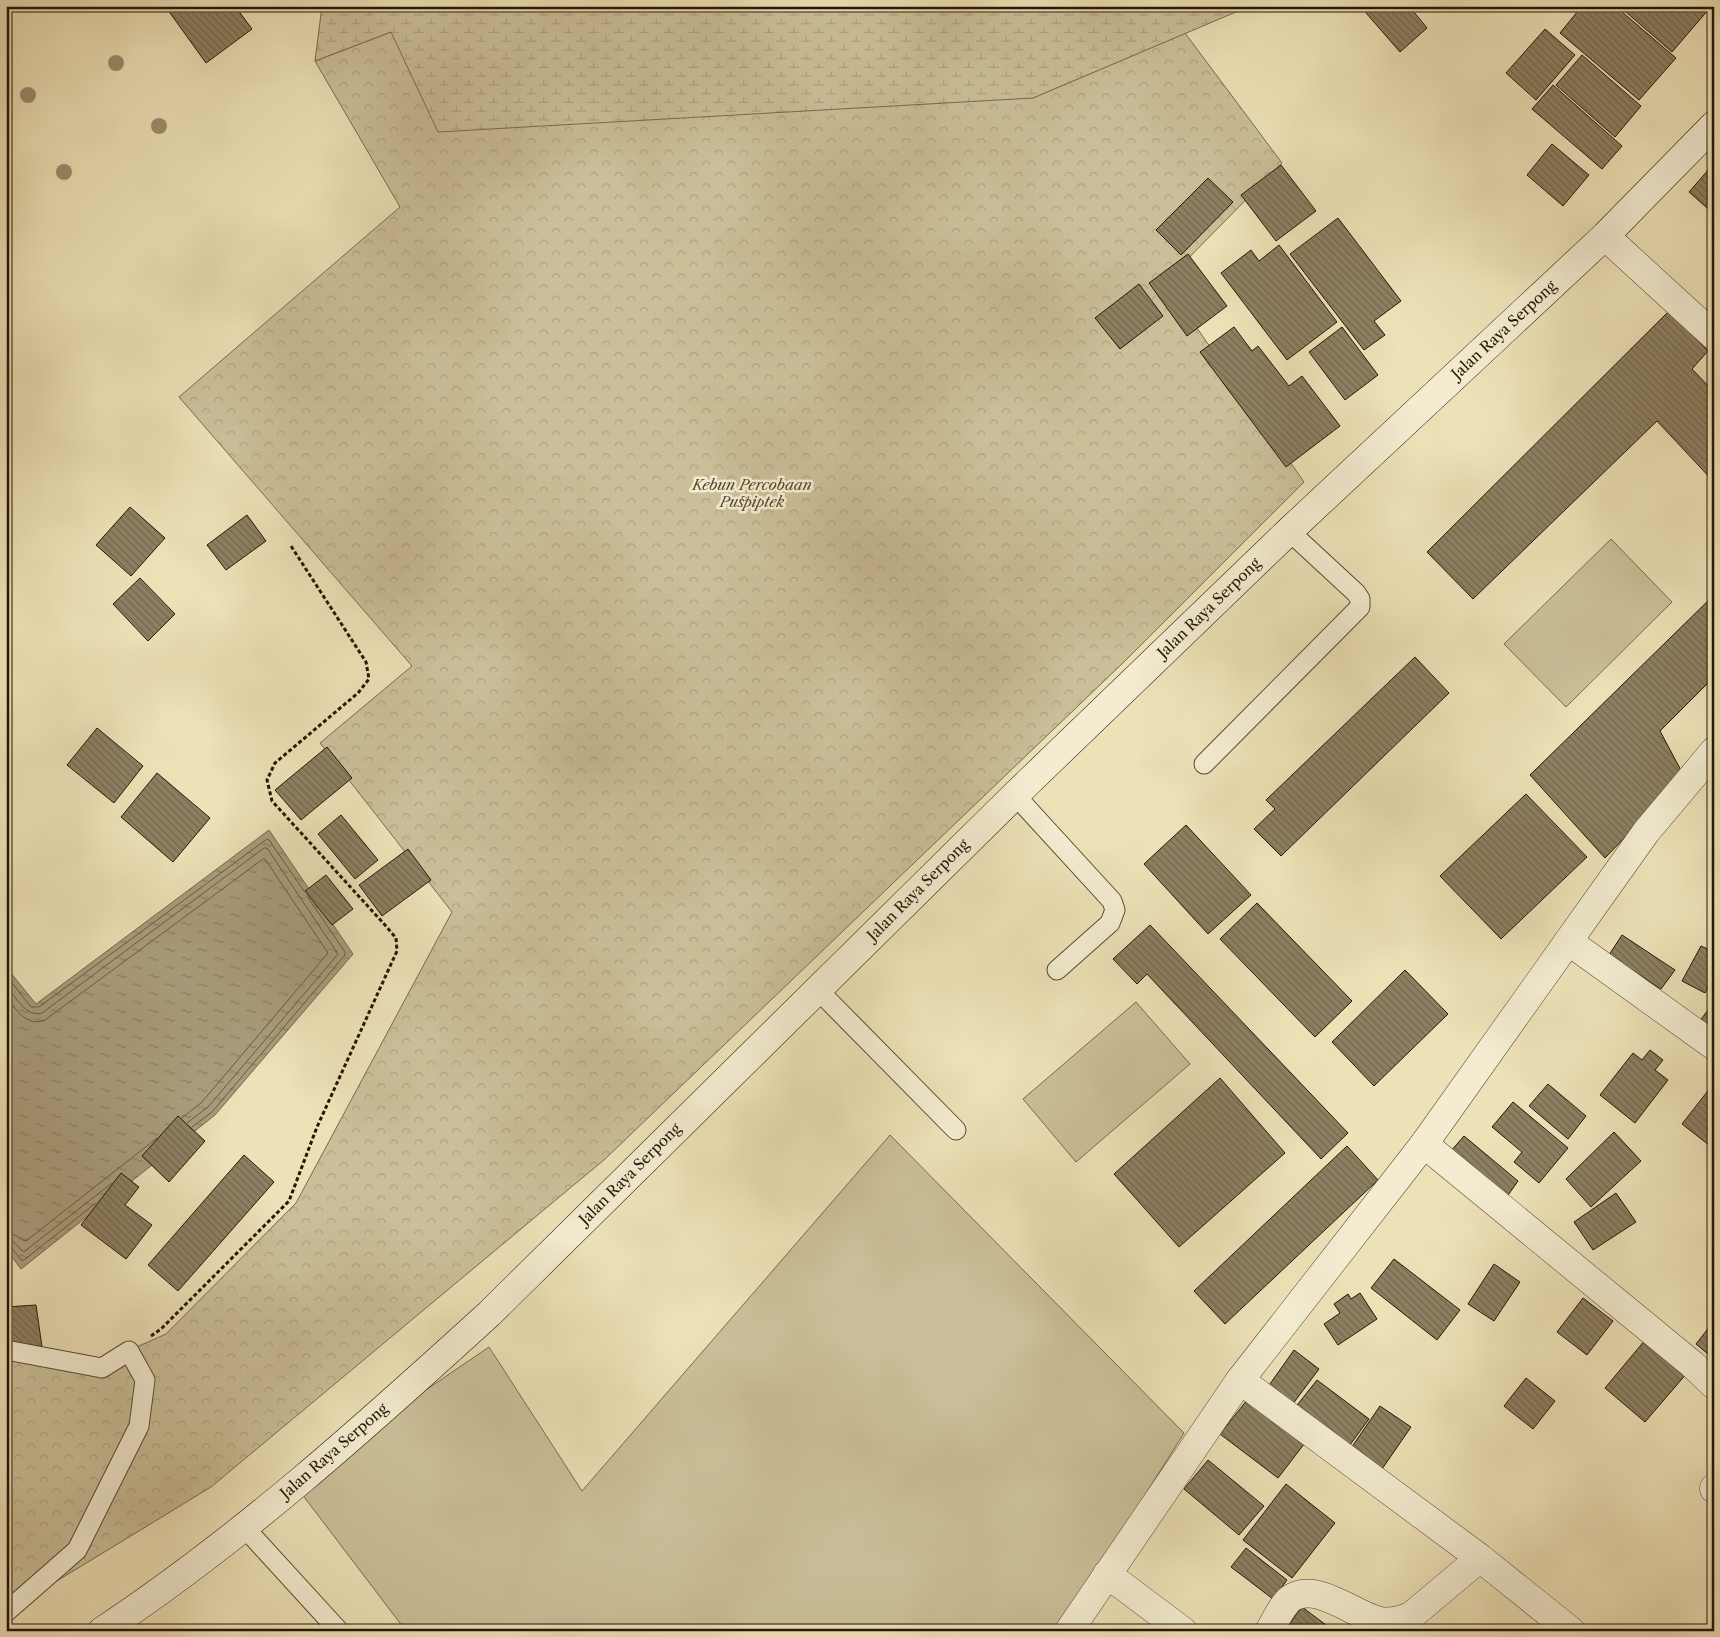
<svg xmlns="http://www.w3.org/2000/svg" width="1720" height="1637" viewBox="0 0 1720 1637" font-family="'Libre Caslon Text',serif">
	<defs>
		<pattern id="forest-crowns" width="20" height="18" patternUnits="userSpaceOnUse" patternTransform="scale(1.25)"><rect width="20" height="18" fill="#cbbf99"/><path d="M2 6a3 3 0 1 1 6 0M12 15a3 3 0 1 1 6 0" fill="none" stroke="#aea382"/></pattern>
		<pattern id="wetland-marsh" width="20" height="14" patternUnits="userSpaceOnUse" patternTransform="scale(1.25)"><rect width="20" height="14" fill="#cbbf99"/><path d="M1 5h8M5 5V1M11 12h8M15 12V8" fill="none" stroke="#aea382"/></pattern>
		<pattern id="water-ripples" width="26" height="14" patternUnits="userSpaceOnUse" patternTransform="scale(1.25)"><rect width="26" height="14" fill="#a99c7b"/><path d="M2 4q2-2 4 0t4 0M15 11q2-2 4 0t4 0" fill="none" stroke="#897e63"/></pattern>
		<pattern id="building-back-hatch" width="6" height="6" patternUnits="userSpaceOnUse" patternTransform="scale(1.25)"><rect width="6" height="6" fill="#8d8062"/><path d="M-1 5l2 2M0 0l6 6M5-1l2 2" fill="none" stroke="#73684f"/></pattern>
	</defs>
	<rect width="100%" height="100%" fill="#ede1b7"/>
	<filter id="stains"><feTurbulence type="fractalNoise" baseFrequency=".004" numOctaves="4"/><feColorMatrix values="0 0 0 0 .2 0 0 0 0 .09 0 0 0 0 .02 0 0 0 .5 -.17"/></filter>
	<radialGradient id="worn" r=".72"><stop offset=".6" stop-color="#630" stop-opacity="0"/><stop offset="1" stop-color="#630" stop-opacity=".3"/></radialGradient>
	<g fill="#cbbf99" stroke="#786b50">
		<path d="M1611,539L1672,602L1566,707L1504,644Z"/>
		<path d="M1136,1002L1190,1064L1076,1162L1023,1099Z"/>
		<path d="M890,1135L1184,1433L1059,1631H406L292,1481L489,1347L582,1491Z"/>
	</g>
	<path fill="url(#forest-crowns)" stroke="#786b50" d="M391,32L1033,98L1185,33L1282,163L1165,282L1304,482L1126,660L605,1159L211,1487L6,1612V1352L82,1371L166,1334L296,1203L452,912L320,743L412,666L179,397L400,207L315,61Z"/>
	<path fill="url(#wetland-marsh)" stroke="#786b50" d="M322,6H1250L1033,98L438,132L391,32L315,61Z"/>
	<path fill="url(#water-ripples)" stroke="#74674c" d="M269,830L353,954L215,1115L21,1269L6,1249V967L36,1004Z"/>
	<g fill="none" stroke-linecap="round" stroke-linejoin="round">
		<g stroke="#665a40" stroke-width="1">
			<path d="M6,975L31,1007H39L267,839L269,840L304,891"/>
			<path d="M6,985C15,996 26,1018 42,1013L264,848H267L338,954L208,1107L187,1123"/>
			<path d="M6,997C17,1010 26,1027 45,1020L263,859H265L328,953L202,1102L182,1118"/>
			<path d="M192,1127L212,1112L345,955V952L307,896"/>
			<path d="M6,1233C16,1233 20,1240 26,1241L157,1138"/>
			<path d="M6,1240L14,1242L22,1251H25L112,1183"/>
			<path d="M6,1247L12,1248L21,1260H24L96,1203"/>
		</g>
	</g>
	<g fill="url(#building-back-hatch)" stroke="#241706">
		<path d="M165,6H235L252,29L206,63Z"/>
		<path d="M1360,6H1409L1427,28L1400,52Z"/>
		<path d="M1582,6H1615L1676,58L1639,100L1560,33Z"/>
		<path d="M1619,6H1706L1709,9L1672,52Z"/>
		<path d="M1545,29L1575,55L1536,100L1506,73Z"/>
		<path d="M6,37L12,45L6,49Z"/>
		<path d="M1582,55L1641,106L1615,137L1556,85Z"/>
		<path d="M1553,85L1622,146L1602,169L1532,109Z"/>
		<path d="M1552,144L1589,175L1563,206L1527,175Z"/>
		<path d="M1281,165L1316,211L1276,241L1241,195Z"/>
		<path d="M1710,168L1714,171V214L1689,192Z"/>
		<path d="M1208,178L1233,202L1181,255L1156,230Z"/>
		<path d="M1338,218L1401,301L1374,321L1385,335L1364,350L1290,254Z"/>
		<path d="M1279,245L1337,322L1287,360L1221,273L1251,250L1259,261Z"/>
		<path d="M1188,254L1227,306L1187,336L1149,283Z"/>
		<path d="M1139,284L1163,316L1120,349L1095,318Z"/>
		<path d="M1669,311L1708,351L1692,369L1714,392V482L1657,421L1473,599L1427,552Z"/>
		<path d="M1234,327L1252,351L1258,346L1289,386L1302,376L1340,426L1286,467L1200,352Z"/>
		<path d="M1342,327L1378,375L1345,400L1309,352Z"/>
		<path d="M130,507L165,538L131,576L96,545Z"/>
		<path d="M247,515L266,541L226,570L207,545Z"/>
		<path d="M140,578L175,614L148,641L113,604Z"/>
		<path d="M1714,595V677L1660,731L1684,776L1605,858L1530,775Z"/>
		<path d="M1415,657L1449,693L1281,856L1254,829L1275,809L1266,800Z"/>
		<path d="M97,728L143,766L114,803L67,765Z"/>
		<path d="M327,747L352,778L301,820L275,790Z"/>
		<path d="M157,773L210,818L173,862L121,817Z"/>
		<path d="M1526,794L1587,857L1501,939L1440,876Z"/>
		<path d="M341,815L378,860L355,879L318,834Z"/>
		<path d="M1186,825L1251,895L1208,934L1144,864Z"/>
		<path d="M408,849L431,880L382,916L359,885Z"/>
		<path d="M326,875L353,909L332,925L305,891Z"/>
		<path d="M1257,903L1352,1001L1315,1037L1220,939Z"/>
		<path d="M1150,925L1348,1133L1321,1159L1147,974L1137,984L1113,959Z"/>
		<path d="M1622,935L1675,970L1661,989L1609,955Z"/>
		<path d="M1701,946L1714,952V977L1705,993L1682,981Z"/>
		<path d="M1405,970L1448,1014L1374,1086L1332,1042Z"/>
		<path d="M1714,1002V1040L1696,1026Z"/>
		<path d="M1650,1050L1663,1060L1655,1070L1668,1080L1635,1123L1600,1095L1633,1053L1642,1060Z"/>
		<path d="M1220,1078L1285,1153L1179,1247L1114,1174Z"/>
		<path d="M1714,1083V1149L1682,1124Z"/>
		<path d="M1548,1084L1586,1116L1568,1139L1529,1106Z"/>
		<path d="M1513,1102L1568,1148L1539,1183L1514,1162L1522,1152L1492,1127Z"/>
		<path d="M178,1116L205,1141L169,1182L142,1156Z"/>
		<path d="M1614,1132L1641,1161L1591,1207L1566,1179Z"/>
		<path d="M1464,1136L1518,1181L1506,1198L1450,1152Z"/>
		<path d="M1347,1146L1378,1180L1225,1324L1194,1291Z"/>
		<path d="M244,1155L274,1182L178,1291L148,1265Z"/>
		<path d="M121,1173L139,1187L125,1205L152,1225L126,1259L81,1225Z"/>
		<path d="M1616,1193L1636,1222L1593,1250L1574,1222Z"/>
		<path d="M1394,1259L1460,1310L1437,1340L1371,1288Z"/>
		<path d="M1494,1264L1520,1282L1494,1321L1468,1304Z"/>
		<path d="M1360,1293L1377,1319L1338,1345L1324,1324L1340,1313L1334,1304L1348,1294L1351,1299Z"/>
		<path d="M1583,1298L1613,1321L1587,1355L1557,1332Z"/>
		<path d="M36,1305L42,1347L6,1341V1307Z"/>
		<path d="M1714,1321V1359L1696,1344Z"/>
		<path d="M1646,1339L1687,1373L1645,1422L1605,1388Z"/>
		<path d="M1294,1350L1319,1369L1289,1409L1265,1391Z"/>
		<path d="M1526,1378L1555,1401L1533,1429L1504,1406Z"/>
		<path d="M1317,1380L1369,1419L1347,1449L1294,1409Z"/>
		<path d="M1251,1395L1308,1439L1278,1478L1220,1434Z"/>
		<path d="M1380,1406L1411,1427L1380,1472L1349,1451Z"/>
		<path d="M1208,1460L1264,1506L1239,1535L1184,1489Z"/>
		<path d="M1286,1484L1335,1523L1292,1578L1243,1540Z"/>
		<path d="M1246,1548L1287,1580L1273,1599L1231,1567Z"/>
		<path d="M1302,1607L1334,1631H1284Z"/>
	</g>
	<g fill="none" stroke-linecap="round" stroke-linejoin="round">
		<g stroke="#564a32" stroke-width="21">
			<g id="service">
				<path d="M1204,764L1360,607V599L1356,593L1289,531"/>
				<path d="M1015,795L1112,901L1115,910L1110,923L1057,970"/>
				<path d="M817,989L956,1130"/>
				<path d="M6,1350L102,1368L129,1351L145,1380L139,1426L77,1550L6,1612"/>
				<path d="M245,1528L339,1631"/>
			</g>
		</g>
		<g stroke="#564a32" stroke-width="29">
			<g id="minor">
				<path d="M1605,236L1714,336"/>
				<path d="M1568,941L1714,1046"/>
				<path d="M1424,1144L1692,1364L1714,1385"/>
				<path d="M1240,1380L1480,1558L1571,1631"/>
				<path d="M1714,1488V1489"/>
				<path d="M1107,1574L1183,1631"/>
				<path d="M1069,1631L1240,1380L1424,1144L1646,832L1714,751"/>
				<path d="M1269,1631C1274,1623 1283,1604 1290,1599C1316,1580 1355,1616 1380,1621C1391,1623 1401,1620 1411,1616L1480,1558"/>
			</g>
		</g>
		<g stroke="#241706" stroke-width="29">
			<path id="secondary" d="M102,1631C241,1539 366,1426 489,1314L1015,795L1289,531L1605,236L1714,125"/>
		</g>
		<path stroke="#241706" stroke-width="3" stroke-dasharray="4 2.5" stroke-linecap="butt" d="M151,1336L161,1329L289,1201L317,1127L397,951L396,938L385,925L272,801L267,780L275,763L358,693L369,679L366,662L291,546"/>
		<use href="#service" stroke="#f3ecd0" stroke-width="19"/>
		<use href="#minor" stroke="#f3ecd0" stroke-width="28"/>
		<use href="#secondary" stroke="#f3ecd0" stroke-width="28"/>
	</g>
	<g fill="#9a8d6e">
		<circle cx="116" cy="63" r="8"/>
		<circle cx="28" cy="95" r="8"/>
		<circle cx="159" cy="126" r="8"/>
		<circle cx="64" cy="172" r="8"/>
	</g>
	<g text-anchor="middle" stroke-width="5" stroke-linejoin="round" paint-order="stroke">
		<g font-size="15" fill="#241706" stroke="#f3ecd0">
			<text transform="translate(1504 330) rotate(-43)" y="5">Jalan Raya Serpong</text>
			<text transform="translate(1209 608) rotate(-44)" y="5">Jalan Raya Serpong</text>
			<text transform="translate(918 890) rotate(-45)" y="5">Jalan Raya Serpong</text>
			<text transform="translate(630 1174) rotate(-45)" y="5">Jalan Raya Serpong</text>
			<text transform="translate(334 1451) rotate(-41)" y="5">Jalan Raya Serpong</text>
		</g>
		<g font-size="15" font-style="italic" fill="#564932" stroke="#f3ecd0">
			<text x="752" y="490">Kebun Percobaan<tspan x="752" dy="17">Puspiptek</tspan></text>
		</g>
	</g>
	<rect width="1720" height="1637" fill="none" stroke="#ede1b7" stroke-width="25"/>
	<rect x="8" y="8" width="1705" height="1622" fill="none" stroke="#241706" stroke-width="2.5"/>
	<rect x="12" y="12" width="1695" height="1612" fill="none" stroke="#241706"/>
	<rect width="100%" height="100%" filter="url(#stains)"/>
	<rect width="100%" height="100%" fill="url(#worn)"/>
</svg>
